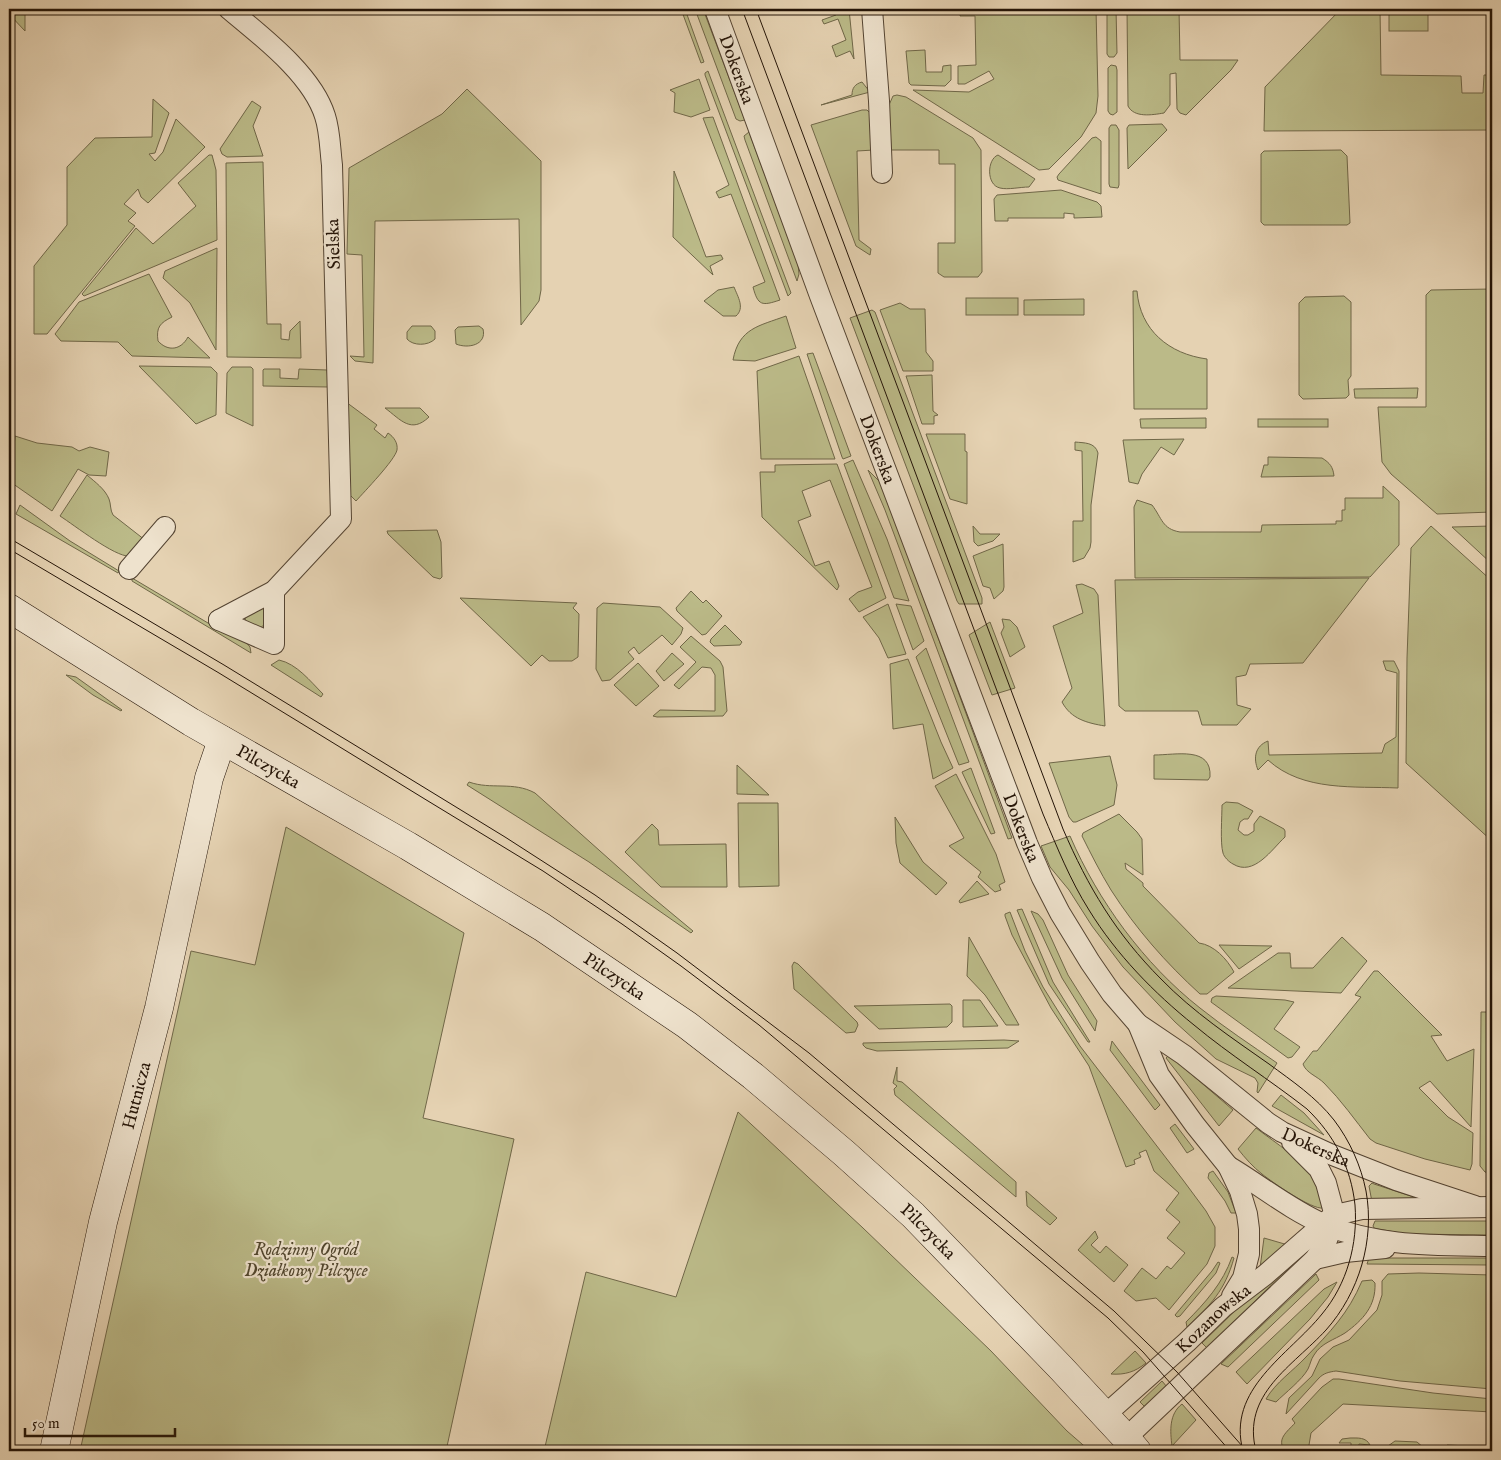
<svg xmlns="http://www.w3.org/2000/svg" width="1501" height="1460" viewBox="0 0 1501 1460" font-family="'IM FELL English',serif">
	<rect width="100%" height="100%" fill="#e5d2b2"/>
	<filter id="stains"><feTurbulence type="fractalNoise" baseFrequency=".004" numOctaves="4"/><feColorMatrix values="0 0 0 0 .2 0 0 0 0 .09 0 0 0 0 .02 0 0 0 .5 -.17"/></filter>
	<radialGradient id="worn" r=".72"><stop offset=".6" stop-color="#630" stop-opacity="0"/><stop offset="1" stop-color="#630" stop-opacity=".3"/></radialGradient>
	<g fill="#bbba88" stroke="#706748">
		<path d="M9,9H25V31L9,14Z"/>
		<path d="M681,9H685L704,62L701,63Z"/>
		<path d="M695,9H703L745,120L740,121L736,119Z"/>
		<path d="M834,9H849L854,59L850,51L836,57L832,46L846,40L838,19L824,24L822,20L836,15Z"/>
		<path d="M961,9H1096L1098,96L1096,113L1081,137L1049,169L1039,170L913,90L969,92L994,79L989,71L965,84H958V66L976,65L975,16H960Z"/>
		<path d="M1107,9H1116L1117,53L1114,57H1109L1107,54Z"/>
		<path d="M1127,9H1190H1179L1180,60H1238L1231,70L1186,115L1180,113L1177,109L1176,73L1170,74V105L1164,113C1152,115 1134,118 1128,106Z"/>
		<path d="M1341,9H1380L1381,75L1461,76L1462,93H1483L1484,75H1492V130L1264,131L1265,87Z"/>
		<rect x="1389" y="9" width="39" height="22"/>
		<path d="M925,50L926,72H942L943,66L951,65V80L945,86L911,85L909,83L906,51Z"/>
		<path d="M1111,65L1116,66L1117,70V112L1113,115L1110,114L1108,111V68Z"/>
		<path d="M708,71L791,293L788,296L705,75V73Z"/>
		<path d="M699,79L710,110L691,117L674,112L675,93L670,90Z"/>
		<path d="M862,82L870,92L821,105L852,95C852,88 855,84 862,82Z"/>
		<path d="M467,89L541,161V290L539,301L521,325L519,219L375,221L373,363L355,361L350,356L364,357L362,255L347,254L349,168L442,114Z"/>
		<path d="M897,95L906,97L973,138L981,150L982,272L978,277H944L938,273V243H955V164H939V150H891L889,105L893,96Z"/>
		<path d="M153,99L169,113L155,153L149,154L155,161L163,152L176,119L205,147L148,203L141,197L138,189L124,204L136,213L128,221L135,226L47,334H34V266L67,225V167L95,138L152,137Z"/>
		<path d="M252,101L261,107L253,126L263,156L227,157L222,154L220,149Z"/>
		<path d="M862,110H867L872,115L874,150L857,151L859,240L871,249L870,255L856,246L811,125Z"/>
		<path d="M713,117L780,300C762,306 758,306 753,287L765,282L731,194L719,198L716,192L729,185L703,118Z"/>
		<path d="M1162,124L1167,130L1128,169L1127,128L1129,125Z"/>
		<path d="M1111,125H1116L1119,130V185L1118,188L1110,187L1109,184V128Z"/>
		<path d="M749,132L798,264L799,274L797,281L745,140L744,136Z"/>
		<path d="M1096,137L1101,141V194L1058,180L1057,177L1059,174L1092,138Z"/>
		<path d="M1341,150L1347,156L1350,223L1347,225H1264L1261,222V154L1264,151Z"/>
		<path d="M209,155H212L216,170L217,240L84,296L82,294L136,228L153,244L196,206L178,183Z"/>
		<path d="M998,155L1035,179L1029,187C1020,187 1008,190 1000,188C986,185 987,159 998,155Z"/>
		<path d="M263,162L267,324H281V339L289,340L290,331L300,321L301,358L227,357L226,163Z"/>
		<path d="M674,171L706,257L721,255L723,259L710,266L713,275L673,237Z"/>
		<path d="M1061,190L1097,202L1101,206L1102,217L1074,218V214L1064,213V218H1008V221H995L994,199L997,195Z"/>
		<path d="M217,248L216,350L190,303L163,278L165,271Z"/>
		<path d="M149,274L172,317C160,323 156,327 158,341C168,352 181,350 188,337L210,358L132,356L118,342L61,341L55,334L79,302Z"/>
		<path d="M734,287C738,297 745,308 736,316H723L704,301L718,290Z"/>
		<path d="M1492,289V512L1437,514L1391,474L1382,462L1378,407H1426V295L1431,290Z"/>
		<path d="M1133,291H1137C1140,330 1169,354 1207,359V409H1134Z"/>
		<path d="M1344,296L1351,302V376L1348,380L1349,395L1346,398L1303,399L1299,395V303L1305,297Z"/>
		<rect x="966" y="298" width="52" height="17"/>
		<path d="M1084,299V315H1024V300Z"/>
		<path d="M900,303L910,309H925L926,352L933,361V371H903L880,310Z"/>
		<path d="M872,310L875,312L982,598V604H959L957,601L850,318Z"/>
		<path d="M786,316L796,348L755,361L733,360C739,328 759,326 786,316Z"/>
		<path d="M412,326H431L435,331V339C428,346 413,346 407,339V332Z"/>
		<path d="M479,326L483,329C487,345 468,349 456,344L455,330L458,327Z"/>
		<path d="M813,353L851,456L843,459L842,457L807,354Z"/>
		<path d="M799,356L835,459H761L757,371Z"/>
		<path d="M139,366L211,367L217,373L216,415L196,424Z"/>
		<path d="M232,367H251L253,369V426L226,413L227,373Z"/>
		<path d="M264,369H280V378L298,379L299,369L327,370L329,387L263,386V370Z"/>
		<path d="M932,375L933,411L938,415L934,416V424H922L906,376Z"/>
		<path d="M1418,388L1417,398H1355L1354,389Z"/>
		<path d="M346,402L377,425L374,429L385,438L388,433C394,437 398,443 397,450C395,460 364,492 356,501L350,495L348,487Z"/>
		<path d="M385,408H420L429,417C411,434 401,420 385,408Z"/>
		<path d="M1206,418V428H1141L1140,419Z"/>
		<rect x="1258" y="419" width="70" height="8"/>
		<path d="M926,434H965V451L967,452V504L950,499Z"/>
		<path d="M15,436L37,443L72,447L79,451L90,447L109,452L106,476L89,475L78,469L52,511L9,481V459L13,458Z"/>
		<path d="M1184,439L1174,455L1161,447L1142,474L1138,484L1129,482L1123,440Z"/>
		<path d="M1075,442C1084,443 1095,442 1098,453L1091,505V542L1090,548L1084,558L1073,562V521H1083L1082,451L1075,450Z"/>
		<path d="M1268,457L1322,458C1330,463 1333,467 1334,476L1261,477L1264,465H1268Z"/>
		<path d="M853,460L887,539L909,601L894,598L844,464Z"/>
		<path d="M837,464L886,598L859,612L849,599L858,592L872,587L830,480L802,491L811,516L798,521L815,566L829,561L839,586L837,590L762,517L760,472H775V465Z"/>
		<path d="M868,470L881,483L1012,838L1008,839L885,510Z"/>
		<path d="M87,475C95,482 105,489 109,499C111,504 110,510 113,515L145,540L129,556C115,557 74,525 60,516Z"/>
		<path d="M1383,486L1399,501V545L1370,577L1135,578L1134,507L1137,500L1152,505C1162,518 1162,529 1180,532H1261L1262,525L1336,524V521H1342V510H1345V498H1383Z"/>
		<path d="M20,505L70,541L119,571L118,573L16,514Z"/>
		<path d="M973,526L980,534H1000L993,541L978,546L974,542Z"/>
		<path d="M1431,526L1492,581V841L1406,763L1407,658L1411,548Z"/>
		<path d="M1492,526V564L1452,527Z"/>
		<path d="M437,530L441,542L442,577L440,579L433,577L388,534L387,531Z"/>
		<path d="M1003,544L1004,587L1003,591L994,599L990,588L983,586L973,556Z"/>
		<path d="M132,578L208,623L243,639L250,647L251,653L132,581Z"/>
		<path d="M1369,578L1303,663L1250,664L1246,675L1236,677L1237,705L1251,709L1237,725H1202L1198,711H1125L1119,706L1115,580Z"/>
		<path d="M1082,584L1094,589L1098,595L1105,726C1087,723 1071,719 1062,702L1072,688L1053,626L1083,613L1076,585Z"/>
		<path d="M691,591L703,603L706,600L722,616L706,634L702,635L677,611L676,608Z"/>
		<path d="M460,598L577,603L573,608L579,614L578,657L572,661H549L542,655L531,666Z"/>
		<path d="M603,603L660,607L683,628L681,634L672,645L662,635L639,654L634,647L628,652L634,659L610,680L602,681L596,669L597,608Z"/>
		<path d="M888,604L906,654L888,658L879,638L863,617Z"/>
		<path d="M896,604L911,606L924,641L913,650Z"/>
		<path d="M264,606L265,624L259,629L246,624L245,617Z"/>
		<path d="M1002,619L1010,620L1017,627L1025,647L1010,657L1001,633L1004,627Z"/>
		<path d="M990,622L1015,688L992,695L969,635Z"/>
		<path d="M725,625L742,642L740,645L714,646L710,642L711,639Z"/>
		<path d="M691,636L720,661L723,667L727,711L723,716L657,717L653,716L660,710L715,711V675L711,668L702,667L679,689L674,685L696,662L680,647Z"/>
		<path d="M926,648L969,762L959,765L916,657Z"/>
		<path d="M672,653L684,664L664,681L656,671Z"/>
		<path d="M908,659L941,742L953,768L933,779L923,724L893,729L890,664Z"/>
		<path d="M279,660C297,664 310,681 323,694L321,697L271,665Z"/>
		<path d="M1383,661H1394L1399,671L1398,788C1355,786 1303,792 1268,760L1258,770C1253,758 1255,746 1268,741L1269,755L1382,753L1385,744L1396,737L1397,673L1386,670Z"/>
		<path d="M638,663L659,686L636,706L614,685Z"/>
		<path d="M66,675L76,677L122,710L121,711L93,695Z"/>
		<path d="M1154,755C1176,755 1212,746 1210,777L1208,780L1154,779Z"/>
		<path d="M1110,756L1117,785L1114,805L1076,822H1073L1069,817L1049,763Z"/>
		<path d="M737,765L769,795L737,794Z"/>
		<path d="M971,768L995,833L991,834L962,772Z"/>
		<path d="M956,774L996,854L1005,882L999,885L1001,890L995,892L978,877L981,872L949,846L964,838L935,786Z"/>
		<path d="M469,782C491,790 513,781 535,793L646,892L693,931L691,933L589,862L467,785Z"/>
		<path d="M1226,802L1238,803L1253,811L1248,819H1244L1240,822L1238,830L1244,835H1248L1254,831V824L1260,816L1284,829L1285,831V837C1272,849 1254,877 1233,864C1229,862 1224,857 1223,853C1220,843 1222,816 1222,805Z"/>
		<path d="M738,803H778L779,886L739,887Z"/>
		<path d="M1119,814L1137,832L1142,839L1143,875L1125,863L1126,869L1143,883V886L1199,943C1214,945 1227,959 1234,972L1207,994H1200C1166,963 1136,929 1111,890C1100,872 1091,854 1082,836L1083,833Z"/>
		<path d="M895,817L923,862L947,883L936,895L900,863L896,843Z"/>
		<path d="M652,824L658,830L659,845L726,844L727,887H661L625,852Z"/>
		<path d="M286,827L464,933L423,1118L514,1139L446,1451H80L191,951L255,965Z"/>
		<path d="M1070,836C1098,901 1144,964 1200,1008C1225,1028 1251,1045 1277,1063L1258,1093L1257,1092L1258,1083L1255,1078L1216,1059L1175,1022L1123,967L1092,926L1069,890L1050,867L1041,846Z"/>
		<path d="M977,881L989,894L960,903L959,901Z"/>
		<path d="M1022,909L1053,982L1090,1042H1088L1049,984L1017,910Z"/>
		<path d="M1031,911L1038,914L1043,920L1068,975L1097,1021L1095,1031L1062,978Z"/>
		<path d="M1010,912L1025,951L1043,987L1080,1046L1183,1180L1206,1211L1215,1227V1246L1207,1264L1169,1310L1156,1298L1136,1301L1124,1291L1142,1268L1156,1279L1167,1266L1171,1269L1185,1253L1167,1238L1180,1222L1166,1210L1179,1193L1154,1171L1146,1150L1139,1153L1141,1157L1134,1160L1135,1164L1126,1167L1089,1066L1051,1008L1012,935L1005,916V914Z"/>
		<path d="M969,937L1019,1025H1006L985,995L967,976Z"/>
		<path d="M1342,937L1367,961L1341,993L1228,988L1278,953H1290L1291,968H1313Z"/>
		<path d="M1219,945L1272,946L1239,969Z"/>
		<path d="M794,962L798,964L857,1022L858,1025L855,1032L846,1033L794,989L792,966Z"/>
		<path d="M1374,971H1378L1442,1035L1431,1036L1447,1061L1474,1049L1471,1127L1430,1081L1419,1088L1448,1117L1473,1133L1472,1164L1470,1170L1425,1159L1376,1143L1370,1139C1355,1120 1341,1100 1324,1083C1317,1076 1306,1073 1303,1064L1313,1051H1317L1361,997L1355,995Z"/>
		<path d="M1216,996L1285,1000L1294,1002L1274,1029L1300,1047L1292,1057L1288,1058L1211,1002L1212,998Z"/>
		<path d="M963,1000H980L998,1026L963,1027Z"/>
		<path d="M950,1004L952,1006V1022L947,1027L879,1029L854,1006Z"/>
		<path d="M1481,1012H1492V1174L1485,1172L1480,1166Z"/>
		<path d="M1004,1040L1019,1041L1008,1048L877,1051L866,1048L863,1045V1043Z"/>
		<path d="M1112,1041L1160,1105L1155,1110L1110,1050Z"/>
		<path d="M1169,1055L1233,1110L1219,1126L1166,1058Z"/>
		<path d="M897,1067V1081L902,1082L1016,1182V1197L895,1095L894,1089L897,1086L893,1083Z"/>
		<path d="M1281,1095L1304,1113L1324,1135L1272,1106Z"/>
		<path d="M738,1112L863,1228L991,1351L1067,1431L1090,1451H544L586,1272L676,1297Z"/>
		<path d="M1175,1124L1194,1149L1187,1153L1170,1128Z"/>
		<path d="M1256,1128C1277,1144 1302,1159 1315,1181C1319,1189 1321,1200 1323,1208C1312,1210 1272,1182 1262,1174C1253,1167 1245,1158 1238,1149Z"/>
		<path d="M1213,1171L1228,1192L1236,1213H1231L1225,1201L1208,1178L1209,1173Z"/>
		<path d="M1372,1183L1374,1184L1420,1199L1372,1202L1369,1186Z"/>
		<path d="M1026,1191L1057,1218L1050,1225L1027,1206Z"/>
		<path d="M1375,1221H1488L1492,1222V1235L1405,1234L1374,1228L1373,1226Z"/>
		<path d="M1095,1231L1098,1238L1091,1245L1100,1253L1106,1246L1128,1265L1114,1282L1078,1250Z"/>
		<path d="M1264,1238L1288,1245L1260,1268Z"/>
		<path d="M1232,1257L1234,1258C1225,1290 1211,1305 1187,1327L1186,1322C1205,1303 1223,1283 1232,1257Z"/>
		<path d="M1290,1257L1297,1260L1207,1348L1202,1343Z"/>
		<path d="M1369,1258H1492L1489,1265L1367,1264Z"/>
		<path d="M1218,1262L1220,1263L1216,1273L1180,1316L1177,1317L1175,1315L1212,1271Z"/>
		<path d="M1419,1273L1492,1275V1389L1400,1381L1336,1371C1329,1372 1324,1373 1319,1378L1286,1414L1289,1398L1312,1376L1320,1359L1333,1347L1349,1340L1377,1310L1382,1295V1281L1388,1274Z"/>
		<path d="M1316,1274L1319,1280L1228,1367L1221,1364Z"/>
		<path d="M1372,1280L1375,1283C1376,1306 1363,1320 1345,1333C1334,1340 1321,1343 1314,1355C1311,1359 1310,1365 1308,1369C1302,1380 1285,1393 1276,1402L1266,1399C1276,1382 1293,1371 1306,1357C1330,1332 1348,1314 1362,1281Z"/>
		<path d="M1337,1282L1328,1297L1310,1319L1247,1384L1236,1372L1324,1289Z"/>
		<path d="M1135,1351L1146,1363C1135,1372 1125,1375 1111,1374Z"/>
		<path d="M1333,1379H1339L1433,1393L1492,1399V1412L1343,1404L1311,1433L1308,1451H1285C1276,1439 1287,1432 1295,1423L1292,1419L1322,1387Z"/>
		<path d="M1162,1381L1167,1387L1145,1407L1140,1402Z"/>
		<path d="M1182,1404L1196,1420L1172,1446C1170,1431 1169,1414 1182,1404Z"/>
		<path d="M1350,1438C1358,1438 1366,1437 1370,1445L1359,1444L1358,1451H1351V1443H1339L1342,1439Z"/>
		<path d="M1395,1441L1417,1442L1424,1448H1412V1451H1402V1447L1388,1446Z"/>
		<path d="M1447,1445L1469,1446L1474,1451H1441Z"/>
	</g>
	<g fill="none" stroke-linecap="round" stroke-linejoin="round">
		<g stroke="#544432" stroke-width="22">
			<g id="street">
				<path id="s1" d="M715,9L820,296L1027,843L1042,878L1060,913L1090,962L1112,994L1138,1024L1184,1055L1268,1123L1282,1132L1330,1154L1396,1180L1475,1206"/>
				<path d="M872,9L879,101L882,173"/>
				<path d="M129,569L165,527"/>
				<path d="M219,620L274,591L341,519L332,165C330,149 330,131 325,116C312,74 261,36 229,9"/>
				<path d="M219,620L274,644V591"/>
				<path d="M1138,1024L1159,1075L1195,1125L1228,1166L1240,1191L1247,1214L1249,1229V1254L1243,1278L1232,1296"/>
				<path d="M1228,1166C1260,1185 1289,1209 1323,1224C1378,1247 1433,1245 1492,1246"/>
				<path d="M1315,1259L1345,1252L1385,1248"/>
				<path id="s2" d="M1105,1415L1187,1342L1223,1307L1265,1275L1328,1220L1344,1213L1362,1209L1492,1207"/>
				<path d="M1126,1438L1315,1259L1327,1240L1332,1227L1334,1217L1333,1209L1326,1183L1319,1169L1292,1142"/>
			</g>
		</g>
		<g stroke="#241407" stroke-width="29">
			<g id="secondary">
				<path id="s3" d="M9,608L191,722L408,846L542,927L687,1025L753,1076L844,1153L913,1215L1061,1368L1126,1438L1137,1451"/>
				<path id="s4" d="M54,1451L103,1222L159,1008L209,778L222,740"/>
			</g>
		</g>
		<use href="#street" stroke="#eee2cd" stroke-width="20"/>
		<use href="#secondary" stroke="#eee2cd" stroke-width="28"/>
		<g stroke="#241407" stroke-width="1">
			<path d="M742,9L1043,814C1057,847 1070,880 1089,910C1116,954 1154,993 1194,1025C1230,1055 1270,1080 1307,1109C1334,1135 1351,1167 1355,1205C1358,1244 1347,1284 1322,1314C1289,1355 1226,1389 1243,1451"/>
			<path d="M756,9L1063,829C1088,887 1116,934 1161,979C1193,1012 1232,1038 1269,1064C1292,1081 1316,1097 1334,1120C1350,1141 1361,1166 1366,1191C1375,1240 1359,1293 1326,1330C1293,1366 1241,1394 1256,1451"/>
			<path d="M9,538L224,665L505,837L595,895L677,953L809,1053L1114,1311L1177,1372L1243,1447"/>
			<path d="M9,549L219,673L428,801L543,871L622,924L681,966L759,1025L1108,1318L1143,1352L1230,1451"/>
		</g>
	</g>
	<g text-anchor="middle" stroke-width="4.5" stroke-linejoin="round" paint-order="stroke">
		<g font-size="18" fill="#241407" stroke="#eee2cd">
			<text dy="6" stroke="none"><textPath href="#s1" startOffset="64">Dokerska</textPath></text>
			<text transform="translate(333 244) rotate(-92)" y="6">Sielska</text>
			<text dy="6" stroke="none"><textPath href="#s1" startOffset="469">Dokerska</textPath></text>
			<text dy="6" stroke="none"><textPath href="#s3" startOffset="304">Pilczycka</textPath></text>
			<text dy="6" stroke="none"><textPath href="#s1" startOffset="874">Dokerska</textPath></text>
			<text dy="6" stroke="none"><textPath href="#s3" startOffset="709">Pilczycka</textPath></text>
			<text dy="6" stroke="none"><textPath href="#s4" startOffset="365">Hutnicza</textPath></text>
			<text dy="6" stroke="none"><textPath href="#s1" startOffset="1321">Dokerska</textPath></text>
			<text dy="6" stroke="none"><textPath href="#s3" startOffset="1114">Pilczycka</textPath></text>
			<text dy="6" stroke="none"><textPath href="#s2" startOffset="145">Kozanowska</textPath></text>
		</g>
		<g font-size="18" font-style="italic" fill="#51462e" stroke="#eee2cd">
			<text x="306" y="1255">Rodzinny Ogród<tspan x="306" dy="21">Działkowy Pilczyce</tspan></text>
		</g>
	</g>
	<rect width="1501" height="1460" fill="none" stroke="#e5d2b2" stroke-width="30"/>
	<rect x="10" y="10" width="1481" height="1440" fill="none" stroke="#241407" stroke-width="2.5"/>
	<rect x="15" y="15" width="1471" height="1430" fill="none" stroke="#241407"/>
	<path d="M25 1428v8h150v-8" fill="none" stroke="#241407" stroke-width="2.5"/>
	<text x="32" y="1428" font-size="15" fill="#241407" stroke="#eee2cd" stroke-width="4" paint-order="stroke">50 m</text>
	<rect width="100%" height="100%" filter="url(#stains)"/>
	<rect width="100%" height="100%" fill="url(#worn)"/>
</svg>
